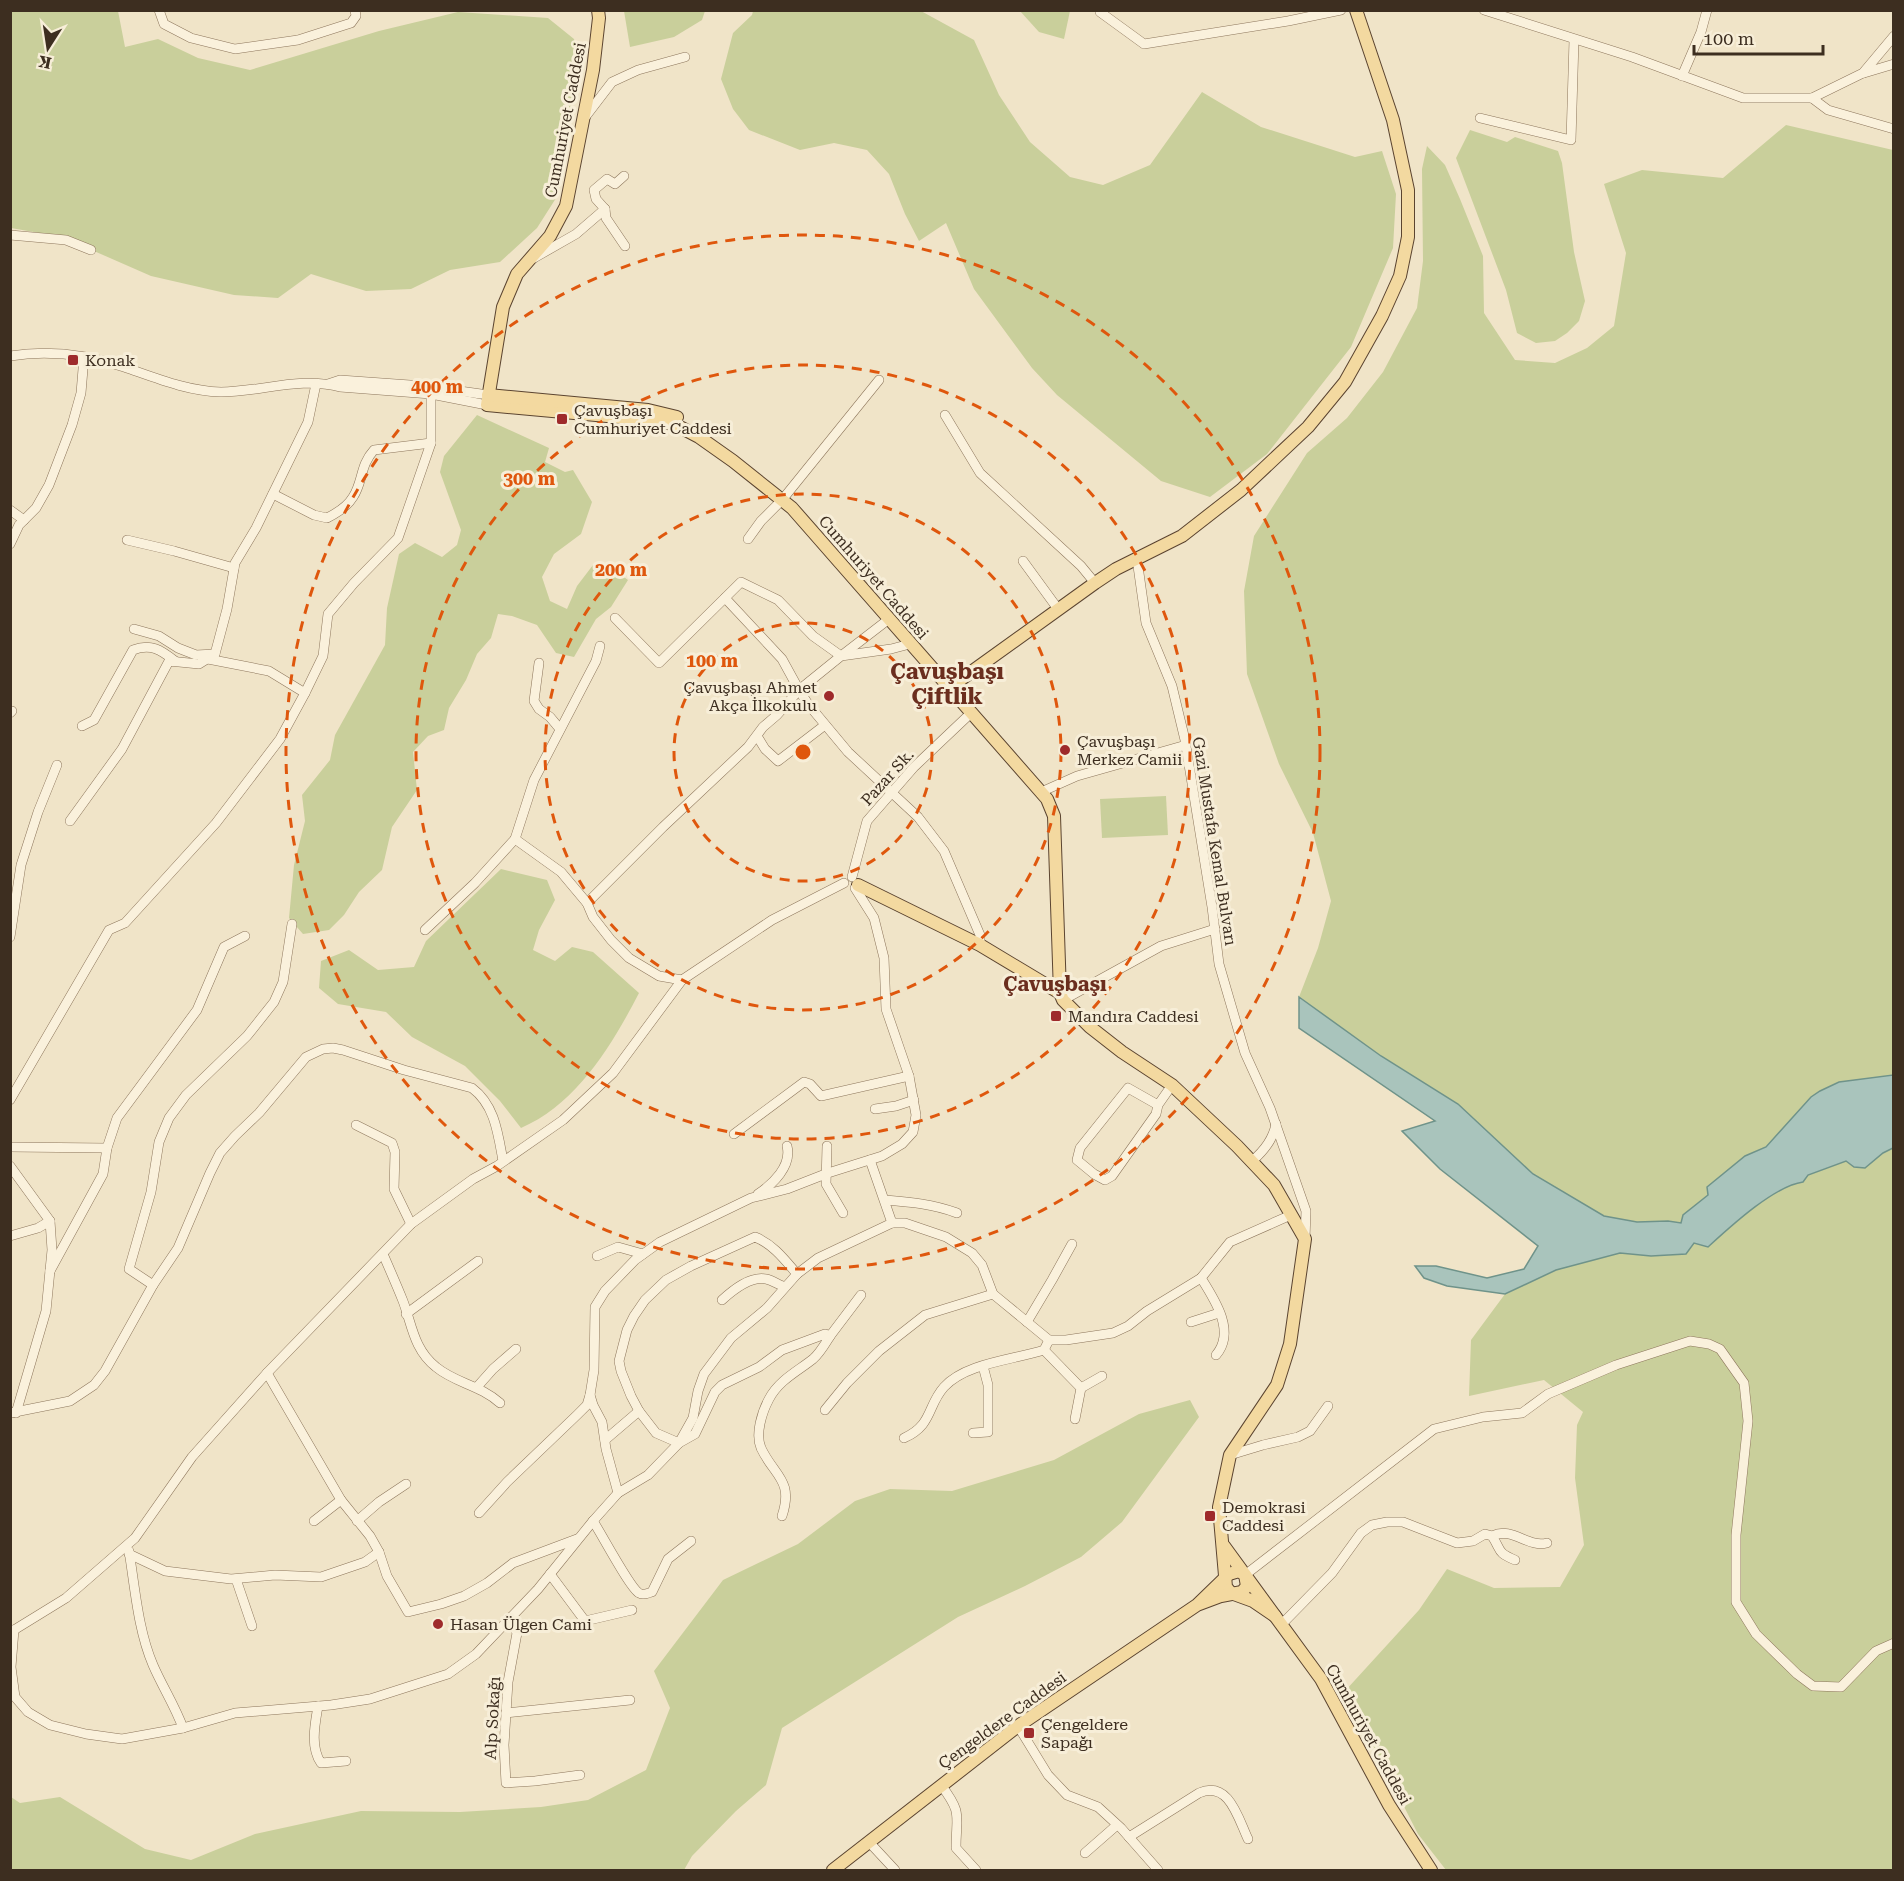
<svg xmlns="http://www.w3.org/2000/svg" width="1904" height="1881" viewBox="0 0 1904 1881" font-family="'Roboto Serif',serif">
	<rect width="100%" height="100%" fill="#f0e4c8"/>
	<g fill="#c9cf9b">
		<path d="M10,11H118L125,47L158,39L198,58L250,70L379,31L458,12L548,18L574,39L580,66L569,117L558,195L537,228L500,262L450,270L411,289L366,291L311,274L278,298L234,295L151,276L62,237L11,228Z"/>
		<path d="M624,11V10L705,11L702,20L674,37L630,47Z"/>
		<path d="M753,11H921L974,40L999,95L1030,142L1070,177L1103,185L1150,165L1202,92L1261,127L1355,157L1382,151L1396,194L1393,248L1351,347L1267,454L1210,497L1161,481L1057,395L1032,368L974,289L946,223L919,241L905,214L889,174L867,150L834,143L800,150L749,130L733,109L721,79L733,33L752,15Z"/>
		<path d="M1020,11H1070L1064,39L1039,32Z"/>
		<path d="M1786,125L1893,150V1075L1811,1097L1766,1147L1745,1156L1708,1195L1683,1215L1681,1223L1668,1221L1637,1222L1604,1216L1533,1174L1458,1104L1381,1056L1299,997L1318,948L1331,901L1313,833L1279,764L1247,674L1244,591L1254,536L1307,453L1347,418L1383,372L1417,308L1423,261L1422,169L1427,146L1445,165L1460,199L1483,256L1484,313L1515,360L1555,363L1587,348L1614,326L1626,253L1604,184L1642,170L1723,178Z"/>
		<path d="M1470,130L1507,142L1515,137L1558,151L1562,163L1574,252L1585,301L1579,321L1567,333L1555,341L1536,343L1517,333L1506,290L1456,158Z"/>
		<path d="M477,415L549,448L545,462L565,472L573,470L592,502L581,534L554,554L542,577L550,601L567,609L577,586L593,565L609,566L628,580L611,607L596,619L574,657L556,653L537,625L512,616L498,614L491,638L477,654L466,680L449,708L444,730L428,736L413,752L417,790L392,827L382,870L359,892L344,915L329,930L303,934L289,918L294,865L305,821L302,795L330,760L335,735L385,645L387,608L399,554L415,543L442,557L457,545L461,530L440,472L444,456Z"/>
		<path d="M1166,796L1168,835L1102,838L1100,799Z"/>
		<path d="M501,869L547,880L555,900L539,930L533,950L555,961L572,947L593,952L639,993C612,1045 577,1104 521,1128L500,1101L465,1066L412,1037L386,1012L338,1004L319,988L321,961L349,950L378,970L414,967L426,941Z"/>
		<path d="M1893,1148V1870H1446L1418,1834L1345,1691L1419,1610L1447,1569L1494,1588L1560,1587L1584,1545L1575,1478L1577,1425L1583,1412L1544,1380L1469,1396L1471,1340L1505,1294L1556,1270L1620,1253L1651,1256L1686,1254L1694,1243L1708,1247C1730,1227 1774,1186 1803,1182L1808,1175L1846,1161L1854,1167L1865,1168L1883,1153Z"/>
		<path d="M1190,1400L1199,1417L1122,1522L1081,1557L1025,1586L958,1617L782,1728L766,1785L736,1811L692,1856L684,1870H11V1797L20,1803L60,1797L145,1849L191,1860L255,1834L361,1811L460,1812L541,1807L588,1800L646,1770L670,1708L654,1671L723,1580L798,1544L855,1501L890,1489L952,1491L1054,1460L1139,1414Z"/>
	</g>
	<path fill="#a9c4bc" stroke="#6f938a" stroke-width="1.5" d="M1299,997L1381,1056L1458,1104L1533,1174L1604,1216L1637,1222L1668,1221L1681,1223L1683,1215L1708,1195L1707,1187L1745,1156L1766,1147L1811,1097L1820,1091L1839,1082L1893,1075V1148L1883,1153L1865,1168L1854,1167L1846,1161L1808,1175L1803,1182C1774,1186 1730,1227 1708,1247L1694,1243L1686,1254L1651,1256L1620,1253L1556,1270L1505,1294L1447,1286L1424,1278L1415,1266H1436L1487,1278L1524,1269L1538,1246L1440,1169L1402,1131L1435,1121L1299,1028Z"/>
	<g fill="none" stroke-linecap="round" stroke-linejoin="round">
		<g stroke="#8d765c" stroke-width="10">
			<g id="minor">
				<path d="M159,10L164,24L191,38L235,49L298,40L351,23L356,16L355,10"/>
				<path d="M1484,10L1632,57L1743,98H1812L1863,73L1894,36"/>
				<path d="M1100,12L1144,44L1288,21L1341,10"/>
				<path d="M1864,73L1894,64"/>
				<path d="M1682,76L1701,32L1707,10"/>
				<path d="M1812,98L1828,110L1894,129"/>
				<path d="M586,116L612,82L638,70L685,57"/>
				<path d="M1480,118L1571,140L1574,40"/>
				<path d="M605,209L606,218L625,246"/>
				<path d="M10,235L66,240L91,250"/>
				<path d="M534,258L576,234L605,209L596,199L594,190L607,179L615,184L624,176"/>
				<path d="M10,356C48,350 88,355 124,367C156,378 187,391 221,392C260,392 302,376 340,387L431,394L487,405"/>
				<path d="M328,384L340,380L424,386L488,395"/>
				<path d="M945,415L980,473L1081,566L1095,583"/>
				<path d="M273,494L314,515L327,518C337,513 347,507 353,497C363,482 360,465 374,450L431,443"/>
				<path d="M10,510L24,520"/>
				<path d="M748,539L761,521L782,500L879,380"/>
				<path d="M127,540L174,551L234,568"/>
				<path d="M10,544L19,525L36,508L49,485L72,425L81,393L84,357"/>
				<path d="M1137,559L1146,623L1172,686L1185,740L1212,907L1219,964L1245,1053L1270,1108L1306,1211L1305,1239"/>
				<path d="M1023,561L1058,609"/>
				<path d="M615,618L659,663L741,582L778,600L813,636L841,656L889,619"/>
				<path d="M134,629L159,636L178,648L196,655L215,654"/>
				<path d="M910,644L891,649L841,656L799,690L808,704L848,752L918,817L944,851L980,935V945"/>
				<path d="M208,659L269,671L305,693"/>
				<path d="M539,663L534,701L539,709L550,717L560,729"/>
				<path d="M10,713L12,711"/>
				<path d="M82,726L94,720L133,650C151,643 161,650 175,661"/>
				<path d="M757,736L765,749L778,761L825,725"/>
				<path d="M1041,792L1077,776L1186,745"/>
				<path d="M70,821L122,749L169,661L199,664L215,654L227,609L235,563L256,528L308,422L316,384"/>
				<path d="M515,839L561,872L587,903L593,917L611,940L629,958L659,976L682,980"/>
				<path d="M852,877L867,821L914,767L971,713"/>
				<path d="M587,903L663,827L748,747L763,727L777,715L799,690L782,659L725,598"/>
				<path d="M425,930L475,883L515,839L534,780L596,661L600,646"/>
				<path d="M10,937L21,865L38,812L57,765"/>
				<path d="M1063,1000L1161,946L1215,929"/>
				<path d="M10,1100L109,930L125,923L216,823L280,739L305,693L323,656L328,614L354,583L398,538L431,443V394"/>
				<path d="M1158,1105L1128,1088L1080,1148L1077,1160L1094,1174L1105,1180L1112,1176L1156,1114L1158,1105L1172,1085"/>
				<path d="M875,1109L896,1106L914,1100"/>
				<path d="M356,1125L392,1143L395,1152L394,1189L411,1224"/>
				<path d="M734,1134L804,1082L810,1084L821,1096L909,1076"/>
				<path d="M827,1146L826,1184L843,1213"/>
				<path d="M10,1147L107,1148"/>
				<path d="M870,1160L892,1223"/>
				<path d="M1252,1161C1264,1151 1273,1140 1276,1124"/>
				<path d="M10,1166L50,1221L52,1250L46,1311L16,1413"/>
				<path d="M758,1194C773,1184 792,1166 787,1146"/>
				<path d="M885,1200C910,1202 933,1204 957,1213"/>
				<path d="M10,1236L38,1228L50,1221"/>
				<path d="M383,1254C390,1270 397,1286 403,1301C412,1325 414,1350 436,1367C455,1383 480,1385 500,1403"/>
				<path d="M597,1256L618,1247L643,1254"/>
				<path d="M50,1271L103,1174L107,1148L117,1118L197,1010L224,947L245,936"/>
				<path d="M1201,1278C1215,1300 1236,1332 1216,1355"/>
				<path d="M153,1285L129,1269L151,1192L159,1142L169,1118L186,1095L247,1036L274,1002L283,982L292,924"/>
				<path d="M722,1300C733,1290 750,1276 766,1279C772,1280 779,1285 785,1287"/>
				<path d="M406,1314L478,1261"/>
				<path d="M1027,1322L1052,1280L1072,1244"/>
				<path d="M1191,1322L1219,1313"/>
				<path d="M830,1336L861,1295"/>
				<path d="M1044,1350L1081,1388L1075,1419"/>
				<path d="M267,1373L341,1500L370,1536L379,1552L387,1576L408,1612L441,1604L464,1596L487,1583L513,1563L577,1539"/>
				<path d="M477,1387L493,1369L516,1349"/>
				<path d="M1081,1388L1102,1376"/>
				<path d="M825,1410L847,1383L879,1351L925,1315L993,1294"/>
				<path d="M10,1413L70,1401L94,1385L105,1371L153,1285L178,1248L210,1173L220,1153L235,1136L259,1113L306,1057L323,1049L333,1048L343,1050L404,1070L472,1088C495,1105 498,1134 503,1161"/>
				<path d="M973,1433L988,1432V1385L983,1366"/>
				<path d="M904,1438C933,1425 927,1406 944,1387C966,1363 1013,1360 1044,1350L1049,1340"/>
				<path d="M605,1440L639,1411"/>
				<path d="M1230,1455L1263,1445L1298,1437L1310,1431L1328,1406"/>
				<path d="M618,1493L606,1449L602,1422L593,1405L590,1395L594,1370L595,1307L605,1291L635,1260L660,1242L751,1198L787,1189L828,1173L882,1156L902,1144L913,1132L916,1115L909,1076L886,1009L884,958L874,918L855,888"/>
				<path d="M479,1513L507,1482L577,1415L587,1405L590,1395"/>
				<path d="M782,1516C794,1480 774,1476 761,1448C755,1434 762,1412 769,1399C779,1380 798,1371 813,1359C820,1353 825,1344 830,1336L825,1334L782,1350L759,1367L722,1385L715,1392L695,1434L679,1443L656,1433L639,1411L631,1396L621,1371L619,1361L627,1330L634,1316L645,1300L666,1280L691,1266L755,1237C773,1244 785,1260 797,1274"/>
				<path d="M314,1521L341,1500"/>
				<path d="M357,1521L379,1502L406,1484"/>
				<path d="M593,1521C601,1533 630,1588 639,1593C643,1596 648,1593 652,1592L668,1559L691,1541"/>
				<path d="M1492,1536C1513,1526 1527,1548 1547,1543"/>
				<path d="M129,1551C135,1588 138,1630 153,1665C162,1686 175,1706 183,1728"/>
				<path d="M129,1554L165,1571L231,1579L275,1575L321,1577L365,1562L379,1552"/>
				<path d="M550,1574L585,1621L632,1610"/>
				<path d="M1245,1575L1434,1429L1483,1417L1522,1413L1548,1394L1616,1365L1690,1341L1709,1344L1720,1349L1744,1383L1748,1421L1736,1535V1602L1756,1634L1797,1674L1813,1686L1841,1687L1876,1651L1894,1643"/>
				<path d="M236,1579L252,1626"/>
				<path d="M510,1618L517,1633L508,1682L504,1745L506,1783L535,1781L580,1775"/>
				<path d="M1281,1625L1332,1573L1361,1533L1372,1525L1387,1522H1403L1457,1543L1473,1541L1485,1534L1492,1536C1502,1551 1496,1552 1515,1560"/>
				<path d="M10,1630H14L66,1598L135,1538L192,1457L267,1373L411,1224L473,1179L497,1166L563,1120L613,1073L682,980L772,920L844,883"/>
				<path d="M14,1630L11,1667L15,1697L28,1712L50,1725L86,1734L122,1739L183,1728L235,1713L331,1705L370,1699L448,1674L476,1654L538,1589L593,1521L618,1493L648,1475L679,1443L693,1418L698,1391L704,1374L731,1338L767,1308L797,1274L818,1258L892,1223H905L946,1237L972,1253L982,1265L993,1294L1049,1340H1066L1113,1333L1128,1326L1147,1311L1201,1278L1230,1242L1291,1215"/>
				<path d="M318,1706C315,1724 310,1747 321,1763L346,1761"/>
				<path d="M506,1713L630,1700"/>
				<path d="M1018,1726L1048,1775L1067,1795L1098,1807L1121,1828L1158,1870"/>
				<path d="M941,1785C963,1814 956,1815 956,1848L976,1870"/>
				<path d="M1129,1837L1199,1793C1229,1780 1238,1818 1248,1839"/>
				<path d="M869,1842L895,1870"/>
				<path d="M1085,1853L1117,1825"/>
			</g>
		</g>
		<g stroke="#5b4430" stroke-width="14">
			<g id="major">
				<path d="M598,10L599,18L593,70L566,206L550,236L517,274L503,307L487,405L662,421L678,426L699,437L733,461L792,508L1047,799L1054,816L1060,993L1063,1000L1090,1027L1122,1052L1172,1085L1237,1146L1274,1185L1305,1239L1290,1344L1277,1385L1230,1455L1219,1507L1226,1587L1231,1593L1253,1601L1275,1616"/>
				<path d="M488,395L648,410L677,417"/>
				<path d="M949,688L1095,583L1116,569L1182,536L1241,490L1308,427L1345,382L1382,316L1400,276L1408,237V190L1393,120L1356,10"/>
				<path d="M858,885L980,945L1060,993"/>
				<path d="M1224,1546L1321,1679L1389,1805L1431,1870"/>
				<path d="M833,1870L1018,1726L1197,1605L1229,1574L1239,1571L1245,1575L1247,1586L1242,1592L1221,1596L1197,1605"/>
			</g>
		</g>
		<use href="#minor" stroke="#faf1dc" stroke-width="9"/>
		<use href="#major" stroke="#f3d9a0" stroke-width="12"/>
	</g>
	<g fill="none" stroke="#df570d" stroke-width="3" stroke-dasharray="10 8">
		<circle cx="803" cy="752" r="129"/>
		<circle cx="803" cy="752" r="258"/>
		<circle cx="803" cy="752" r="387"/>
		<circle cx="803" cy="752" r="517"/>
	</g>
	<g fill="#9e2a2b" stroke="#f7eed8" stroke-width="2">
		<rect x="67" y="354" width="12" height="12" rx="3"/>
		<rect x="556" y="413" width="12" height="12" rx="3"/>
		<circle cx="829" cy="696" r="6"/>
		<circle cx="1065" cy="750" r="6"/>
		<rect x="1050" y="1010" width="12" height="12" rx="3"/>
		<rect x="1204" y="1510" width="12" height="12" rx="3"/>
		<circle cx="438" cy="1624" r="6"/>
		<rect x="1023" y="1727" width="12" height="12" rx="3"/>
	</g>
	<g text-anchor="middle" stroke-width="6" stroke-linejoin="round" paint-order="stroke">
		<g font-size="16" fill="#3d2e20" stroke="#f7eed8">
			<text transform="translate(565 120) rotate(-79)" y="6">Cumhuriyet Caddesi</text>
			<text transform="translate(874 577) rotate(49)" y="6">Cumhuriyet Caddesi</text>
			<text transform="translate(887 777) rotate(-48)" y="6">Pazar Sk.</text>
			<text transform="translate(1215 841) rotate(81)" y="6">Gazi Mustafa Kemal Bulvarı</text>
			<text transform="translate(492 1718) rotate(-87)" y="6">Alp Sokağı</text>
			<text transform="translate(1002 1720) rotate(-36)" y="6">Çengeldere Caddesi</text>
			<text transform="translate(1369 1734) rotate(61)" y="6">Cumhuriyet Caddesi</text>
		</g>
		<g font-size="16" fill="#3d2e20" stroke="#f7eed8" text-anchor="start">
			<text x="85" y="366">Konak</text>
			<text x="574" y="416">Çavuşbaşı<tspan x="574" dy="18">Cumhuriyet Caddesi</tspan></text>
			<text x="817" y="693" text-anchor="end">Çavuşbaşı Ahmet<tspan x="817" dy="18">Akça İlkokulu</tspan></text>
			<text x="1077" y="747">Çavuşbaşı<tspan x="1077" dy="18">Merkez Camii</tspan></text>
			<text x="1068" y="1022">Mandıra Caddesi</text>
			<text x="1222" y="1513">Demokrasi<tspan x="1222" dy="18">Caddesi</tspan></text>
			<text x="450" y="1630">Hasan Ülgen Cami</text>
			<text x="1041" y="1730">Çengeldere<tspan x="1041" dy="18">Sapağı</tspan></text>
		</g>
		<g font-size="20" font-weight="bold" fill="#6b2e1e" stroke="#f7eed8">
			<text x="1055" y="991">Çavuşbaşı</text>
		</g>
		<g font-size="22" font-weight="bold" fill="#6b2e1e" stroke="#f7eed8">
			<text x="947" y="679">Çavuşbaşı<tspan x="947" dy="25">Çiftlik</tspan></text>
		</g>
	</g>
	<circle cx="803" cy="752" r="9" fill="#df570d" stroke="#f7eed8" stroke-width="3"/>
	<g font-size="18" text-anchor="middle" font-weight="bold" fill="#df570d" stroke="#f7eed8" stroke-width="6" stroke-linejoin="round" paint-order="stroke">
		<text x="437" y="393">400 m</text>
		<text x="529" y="485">300 m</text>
		<text x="621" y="576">200 m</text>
		<text x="712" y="667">100 m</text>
	</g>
	<rect width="1904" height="1881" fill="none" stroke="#3d2e20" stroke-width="24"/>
	<g transform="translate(48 48) rotate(192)" stroke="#f7eed8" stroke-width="4.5" paint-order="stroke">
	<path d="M0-4.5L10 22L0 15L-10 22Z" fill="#3d2e20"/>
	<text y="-9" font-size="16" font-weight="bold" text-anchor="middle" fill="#3d2e20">K</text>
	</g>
	<path d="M1694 45v9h129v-9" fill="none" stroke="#3d2e20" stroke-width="3"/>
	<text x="1703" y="45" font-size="18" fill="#3d2e20" stroke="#f7eed8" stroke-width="4.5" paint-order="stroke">100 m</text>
</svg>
